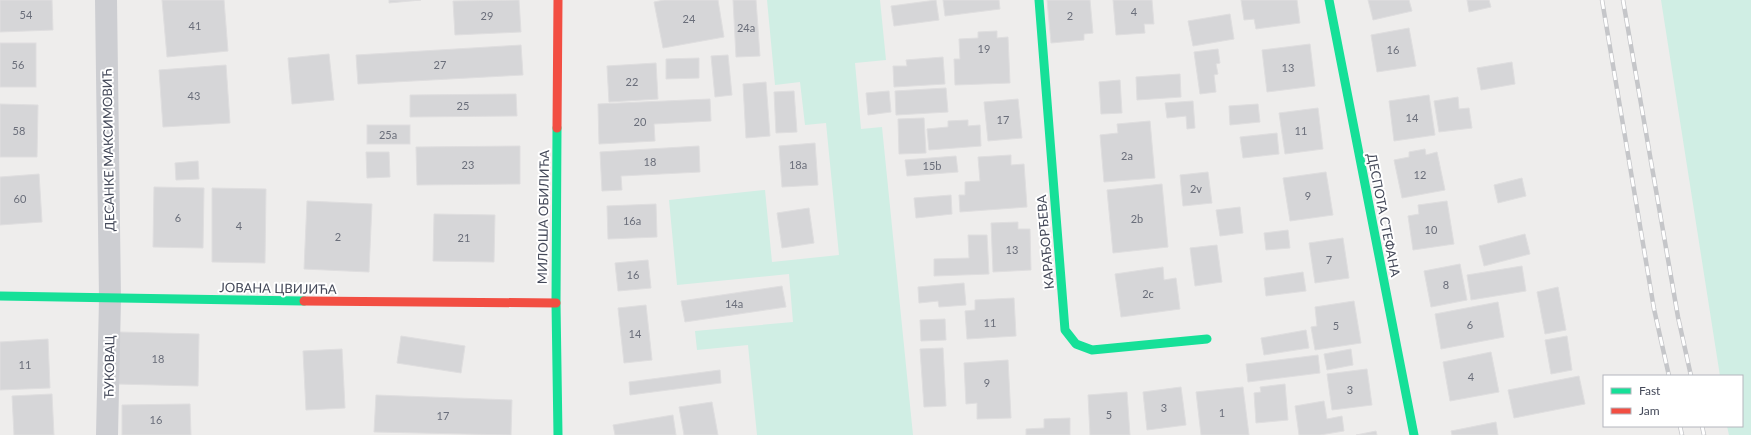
<svg xmlns="http://www.w3.org/2000/svg" width="1751" height="435" viewBox="0 0 1751 435" font-family="Lato,sans-serif">
	<rect width="100%" height="100%" fill="#eeedec"/>
	<g fill="#d0eee4">
		<path d="M767,0H880L886,60L855,63L861,129L882,127L913,435H757L748,345L697,350L695,331L793,322L789,274L677,285L669,200L765,190L772,262L839,255L826,123L805,125L800,82L775,85Z"/>
		<path d="M1661,0H1751V435H1729L1727,426H1742V376H1720Z"/>
	</g>
	<g fill="#d6d6d8" stroke="#dfdedf">
		<path d="M0,0H52L53,30L0,32Z"/>
		<path d="M162,0H224L228,51L167,57Z"/>
		<path d="M389,0H421L389,3Z"/>
		<path d="M519,0L521,32L455,35L453,1Z"/>
		<path d="M664,0H718L724,37L663,48L654,2Z"/>
		<path d="M733,0H756L760,56L736,57Z"/>
		<path d="M936,0L939,20L894,26L891,6Z"/>
		<path d="M943,0H999L1000,9L945,16Z"/>
		<path d="M1047,0H1090L1093,33L1084,34V40L1051,43Z"/>
		<path d="M1113,0H1152L1154,24H1144L1145,33L1116,35Z"/>
		<path d="M1241,0H1297L1300,23L1256,29L1254,19L1244,20Z"/>
		<path d="M1368,0H1409L1412,11L1373,20Z"/>
		<path d="M1467,0H1489L1491,7L1469,12Z"/>
		<path d="M1230,14L1234,39L1193,46L1188,21Z"/>
		<path d="M1409,28L1416,66L1377,72L1371,35Z"/>
		<path d="M997,31V38L1008,37L1010,83L955,85L954,59H960L959,39L978,38V32Z"/>
		<rect x="0" y="43" width="36" height="44"/>
		<path d="M1310,44L1315,86L1267,92L1262,50Z"/>
		<path d="M521,45L523,75L358,84L356,55Z"/>
		<path d="M1218,49L1220,63L1216,64L1218,74L1214,75L1216,92L1200,94L1194,52Z"/>
		<path d="M329,54L334,100L292,104L288,58Z"/>
		<path d="M728,55L732,95L715,97L711,56Z"/>
		<path d="M943,57L945,84L894,87L893,66H907L906,60Z"/>
		<path d="M699,58V78L666,79V59Z"/>
		<path d="M1512,62L1515,84L1481,90L1477,68Z"/>
		<path d="M656,63L658,99L609,102L607,66Z"/>
		<path d="M226,65L230,123L163,127L159,70Z"/>
		<path d="M1180,74L1181,97L1137,100L1136,77Z"/>
		<path d="M1120,80L1122,113L1101,114L1099,82Z"/>
		<path d="M766,82L770,136L746,138L743,84Z"/>
		<path d="M946,88L948,112L896,115L895,91Z"/>
		<path d="M794,91L797,132L776,133L774,92Z"/>
		<path d="M889,91L891,112L868,115L866,93Z"/>
		<path d="M516,94L517,116L410,117V95Z"/>
		<path d="M1429,95L1435,135L1394,141L1389,101Z"/>
		<path d="M1458,97L1459,109L1469,108L1472,128L1439,132L1434,101Z"/>
		<path d="M710,99L711,121L654,124L655,141L599,144L598,104Z"/>
		<path d="M1018,99L1022,138L988,141L984,102Z"/>
		<path d="M1193,101L1195,128L1187,129L1186,116L1167,118L1165,103Z"/>
		<path d="M0,104L38,105L37,157H0Z"/>
		<path d="M1258,104L1260,122L1230,125L1229,106Z"/>
		<path d="M1318,108L1323,149L1285,154L1279,113Z"/>
		<path d="M924,118L926,153L899,154L898,119Z"/>
		<path d="M968,120V126L980,125L981,146L929,150L927,129L948,127V121Z"/>
		<path d="M1150,121L1155,178L1104,182L1100,135L1118,133L1117,124Z"/>
		<rect x="367" y="125" width="43" height="19"/>
		<path d="M1277,133L1279,154L1243,158L1240,137Z"/>
		<path d="M815,143L818,185L782,187L779,146Z"/>
		<path d="M520,146V184L417,185L416,147Z"/>
		<path d="M699,146L700,172L621,176L622,190L602,191L600,152Z"/>
		<path d="M1425,149L1426,155L1437,152L1445,190L1402,198L1394,160L1409,157V152Z"/>
		<path d="M366,152H389L390,177L367,178Z"/>
		<path d="M1011,155V165L1024,164L1027,207L960,212L959,195H965V182L980,181L978,157Z"/>
		<path d="M956,156L958,172L907,176L905,160Z"/>
		<path d="M198,161L199,179L176,180L175,163Z"/>
		<path d="M1208,172L1212,203L1183,206L1180,175Z"/>
		<path d="M1326,172L1333,215L1290,221L1283,178Z"/>
		<path d="M39,174L42,222L0,225V177Z"/>
		<path d="M1522,178L1526,196L1498,203L1494,185Z"/>
		<path d="M1162,184L1168,247L1113,253L1107,190Z"/>
		<path d="M154,187L204,188L203,248L153,247Z"/>
		<path d="M212,188L266,189L265,263L212,262Z"/>
		<path d="M951,195L952,214L916,218L914,198Z"/>
		<path d="M307,201L372,204L369,272L304,269Z"/>
		<path d="M1447,201L1454,244L1413,250L1408,216L1419,214L1418,205Z"/>
		<path d="M656,204L657,237L608,239L607,206Z"/>
		<path d="M1240,207L1243,233L1220,236L1216,210Z"/>
		<path d="M809,208L814,243L782,248L777,213Z"/>
		<path d="M434,214L495,215L494,262L433,261Z"/>
		<path d="M1018,222V229H1030L1031,270L993,272L991,223Z"/>
		<path d="M1288,230L1290,248L1266,250L1264,233Z"/>
		<path d="M1525,234L1530,254L1484,266L1479,246Z"/>
		<path d="M968,235H987L989,274L934,276V259L969,258Z"/>
		<path d="M1343,238L1349,278L1315,283L1309,243Z"/>
		<path d="M1217,245L1222,282L1195,286L1190,248Z"/>
		<path d="M648,260L651,288L618,291L615,263Z"/>
		<path d="M1460,264L1467,300L1431,307L1424,271Z"/>
		<path d="M1522,266L1526,291L1471,300L1467,275Z"/>
		<path d="M1163,267L1164,280L1176,278L1180,309L1121,317L1115,274Z"/>
		<path d="M1303,272L1306,291L1266,296L1264,278Z"/>
		<path d="M964,283L966,305L939,307L938,301L919,303L918,287Z"/>
		<path d="M782,286L786,307L685,322L681,301Z"/>
		<path d="M1558,287L1566,330L1545,334L1537,292Z"/>
		<path d="M1014,298L1016,336L967,339L965,311L975,310V300Z"/>
		<path d="M1354,301L1361,343L1315,350L1311,327L1317,326L1315,307Z"/>
		<path d="M1498,302L1504,337L1441,349L1435,314Z"/>
		<path d="M646,305L652,360L624,363L618,308Z"/>
		<path d="M945,319L946,340L921,341L920,320Z"/>
		<path d="M1306,330L1309,348L1264,355L1261,338Z"/>
		<path d="M119,332L199,334L198,386L117,384Z"/>
		<path d="M401,336L465,346L461,373L397,363Z"/>
		<path d="M1567,336L1572,370L1551,374L1545,340Z"/>
		<path d="M48,339L50,388L0,390V342Z"/>
		<path d="M943,348L946,406L924,407L920,349Z"/>
		<path d="M342,349L345,408L306,410L303,351Z"/>
		<path d="M1351,349L1353,365L1327,370L1324,354Z"/>
		<path d="M1491,352L1499,392L1450,401L1443,362Z"/>
		<path d="M1318,355L1320,373L1248,382L1246,364Z"/>
		<path d="M1008,360L1011,418L977,419V403L966,404L964,363Z"/>
		<path d="M1367,369L1372,405L1332,410L1327,374Z"/>
		<path d="M720,370L721,383L630,395L629,382Z"/>
		<path d="M1579,376L1585,404L1514,418L1508,390Z"/>
		<path d="M1285,384L1288,420L1256,423L1254,393L1261,392L1260,387Z"/>
		<path d="M1181,387L1186,425L1147,430L1143,392Z"/>
		<path d="M1243,387L1249,435H1201L1196,392Z"/>
		<path d="M1127,392L1130,435H1090L1088,395Z"/>
		<path d="M52,394L54,435H14L12,396Z"/>
		<path d="M376,395L512,400L511,435L374,432Z"/>
		<path d="M1324,401L1327,419L1342,416L1344,431L1320,435H1299L1295,406Z"/>
		<path d="M712,402L718,435H684L679,407Z"/>
		<path d="M190,404L191,435H122V405Z"/>
		<path d="M673,415L676,435H615L613,425Z"/>
		<path d="M1070,418V435H1026V429L1044,428V419Z"/>
		<path d="M1496,422L1498,435H1452L1451,431Z"/>
		<path d="M1376,431L1377,435H1356Z"/>
	</g>
	<g fill="none" stroke-linecap="round" stroke-linejoin="round">
		<path stroke="#cdced2" stroke-width="22" d="M106,0L110,299L107,435"/>
		<g stroke="#16e098" stroke-width="9">
			<path d="M1039,0L1065,330L1076,344L1092,350L1207,339"/>
			<path d="M1329,0L1414,435"/>
			<path d="M557,128L556,303L558,435"/>
			<path d="M0,296L304,301"/>
		</g>
		<g stroke="#f24e42" stroke-width="9">
			<path d="M557,128L558,0"/>
			<path d="M304,301L556,303"/>
		</g>
		<g stroke="#c5c6c9" stroke-width="4.5">
			<g id="rail">
				<path d="M1602,0L1654,309L1669,376"/>
				<path d="M1623,0L1678,317L1691,376"/>
				<path d="M1680,426L1682,435"/>
				<path d="M1702,426L1704,435"/>
			</g>
		</g>
		<use href="#rail" stroke="#fff" stroke-width="3" stroke-dasharray="9" stroke-linecap="butt"/>
	</g>
	<g text-anchor="middle" stroke-width="4" stroke-linejoin="round" paint-order="stroke">
		<g font-size="11" fill="#6a6e7a">
			<text x="1134" y="16">4</text>
			<text x="26" y="19">54</text>
			<text x="487" y="20">29</text>
			<text x="1070" y="20">2</text>
			<text x="689" y="23">24</text>
			<text x="195" y="30">41</text>
			<text x="746" y="32">24a</text>
			<text x="984" y="53">19</text>
			<text x="1393" y="54">16</text>
			<text x="18" y="69">56</text>
			<text x="440" y="69">27</text>
			<text x="1288" y="72">13</text>
			<text x="632" y="86">22</text>
			<text x="194" y="100">43</text>
			<text x="463" y="110">25</text>
			<text x="1412" y="122">14</text>
			<text x="1003" y="124">17</text>
			<text x="640" y="126">20</text>
			<text x="19" y="135">58</text>
			<text x="1301" y="135">11</text>
			<text x="388" y="139">25a</text>
			<text x="1127" y="160">2a</text>
			<text x="650" y="166">18</text>
			<text x="468" y="169">23</text>
			<text x="798" y="169">18a</text>
			<text x="932" y="170">15b</text>
			<text x="1420" y="179">12</text>
			<text x="1196" y="193">2v</text>
			<text x="1308" y="200">9</text>
			<text x="20" y="203">60</text>
			<text x="178" y="222">6</text>
			<text x="1137" y="223">2b</text>
			<text x="632" y="225">16a</text>
			<text x="239" y="230">4</text>
			<text x="1431" y="234">10</text>
			<text x="338" y="241">2</text>
			<text x="464" y="242">21</text>
			<text x="1012" y="254">13</text>
			<text x="1329" y="264">7</text>
			<text x="633" y="279">16</text>
			<text x="1446" y="289">8</text>
			<text x="1148" y="298">2c</text>
			<text x="734" y="308">14a</text>
			<text x="990" y="327">11</text>
			<text x="1470" y="329">6</text>
			<text x="1336" y="330">5</text>
			<text x="635" y="338">14</text>
			<text x="158" y="363">18</text>
			<text x="25" y="369">11</text>
			<text x="1471" y="381">4</text>
			<text x="987" y="387">9</text>
			<text x="1350" y="394">3</text>
			<text x="1164" y="412">3</text>
			<text x="1222" y="417">1</text>
			<text x="1109" y="419">5</text>
			<text x="443" y="420">17</text>
			<text x="156" y="424">16</text>
		</g>
		<g font-size="13" fill="#444959" stroke="#fff">
			<text transform="translate(108 150) rotate(-91)" y="5">ДЕСАНКЕ МАКСИМОВИЋ</text>
			<text transform="translate(1384 215) rotate(79)" y="5">ДЕСПОТА СТЕФАНА</text>
			<text transform="translate(543 217) rotate(-89)" y="5">МИЛОША ОБИЛИЋА</text>
			<text transform="translate(1045 242) rotate(-95)" y="5">КАРАЂОРЂЕВА</text>
			<text transform="translate(278 288) rotate(1)" y="5">ЈОВАНА ЦВИЈИЋА</text>
			<text transform="translate(109 367) rotate(-89)" y="5">ЋУКОВАЦ</text>
		</g>
	</g>
	<rect x="1603" y="375" width="140" height="52" fill="#ffffff" stroke="#b4b6bd"/>
	<rect x="1611" y="388" width="20" height="6" fill="#16e098" stroke="#b4b6bd"/>
	<text x="1639" y="395" font-size="12" fill="#444959">Fast</text>
	<rect x="1611" y="408" width="20" height="6" fill="#f24e42" stroke="#b4b6bd"/>
	<text x="1639" y="415" font-size="12" fill="#444959">Jam</text>
</svg>
